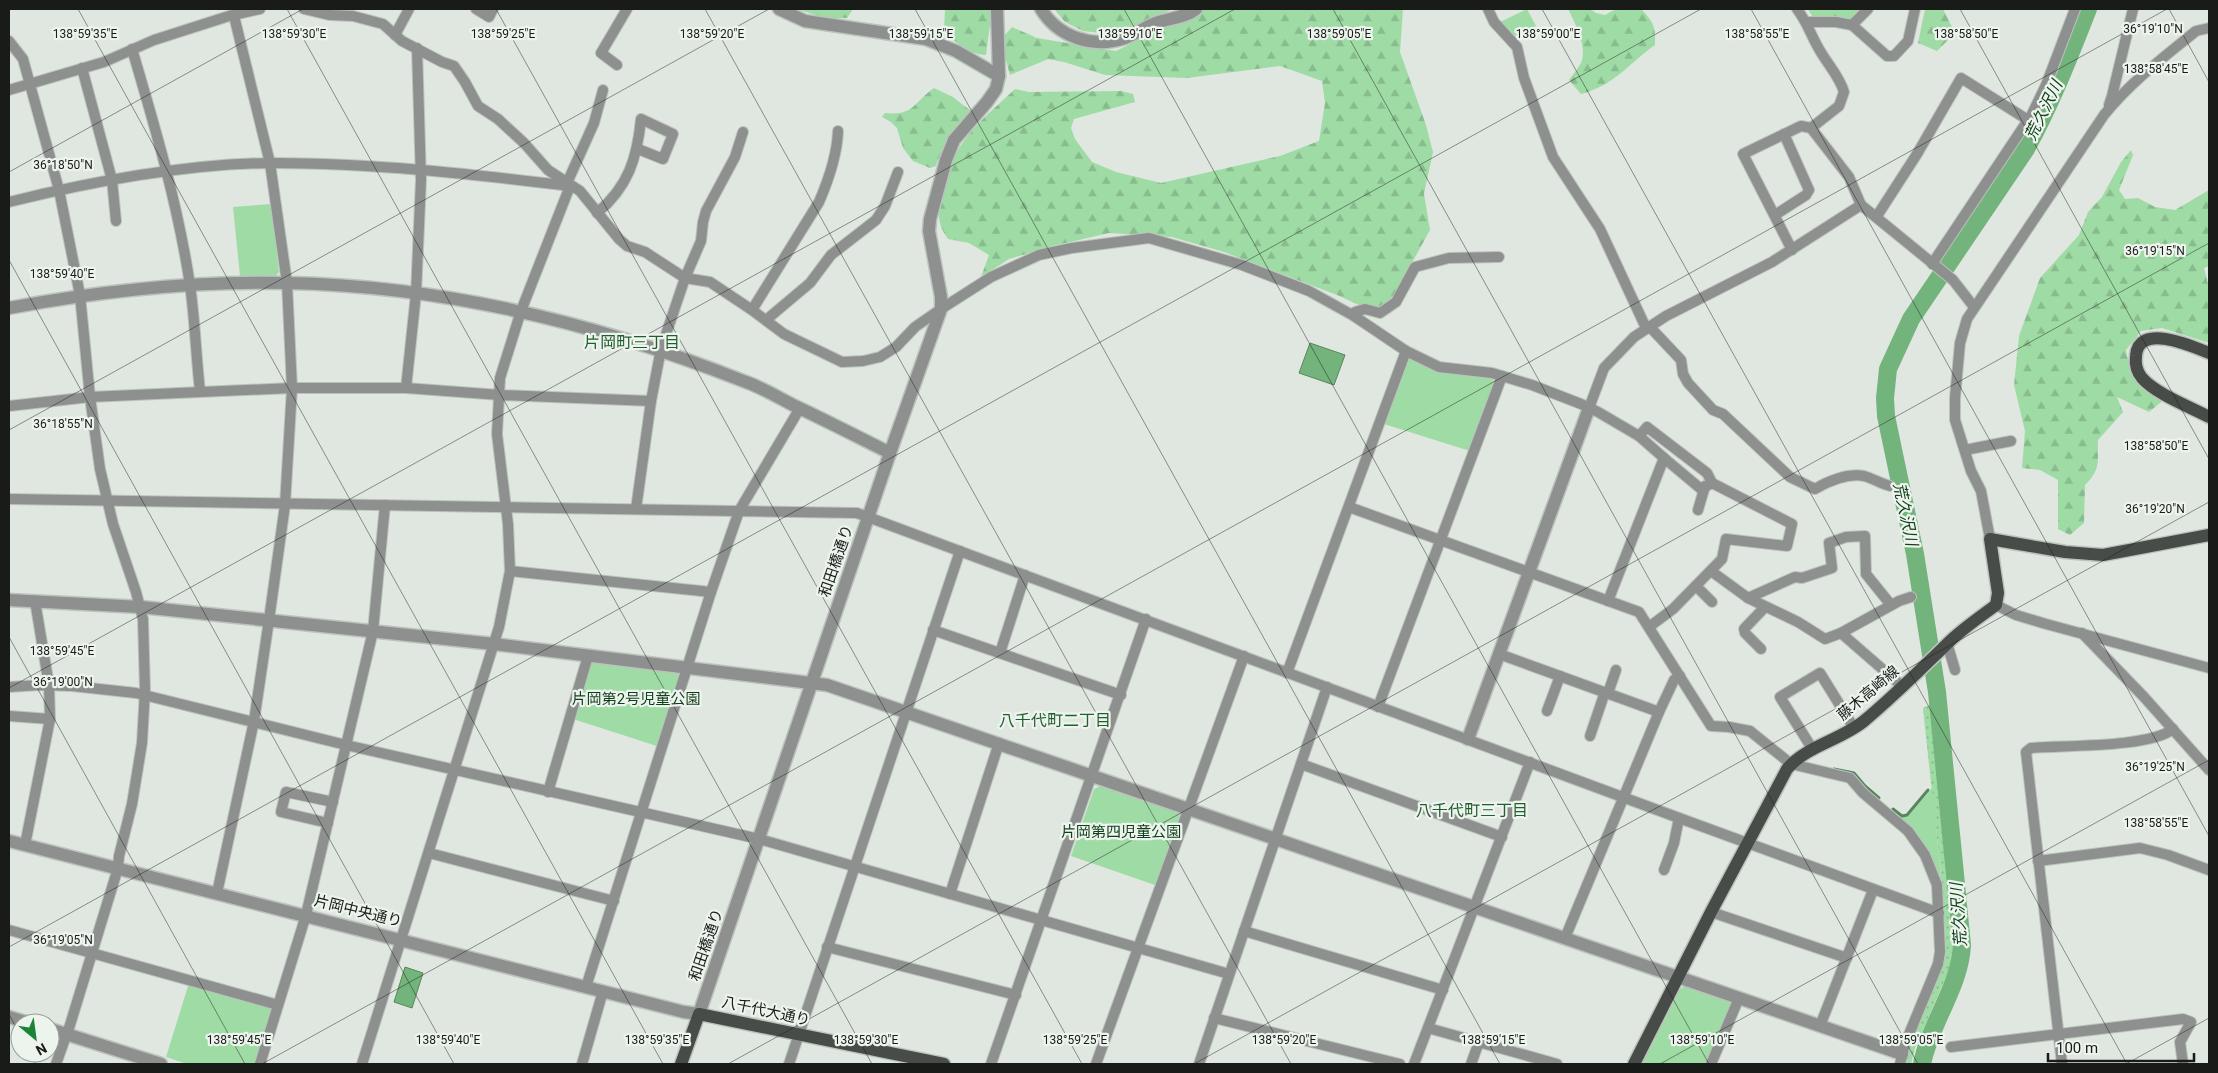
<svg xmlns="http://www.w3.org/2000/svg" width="2218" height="1073" viewBox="0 0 2218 1073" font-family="Roboto,'Noto Sans JP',sans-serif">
	<defs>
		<pattern id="grass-dots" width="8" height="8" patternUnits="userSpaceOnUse" patternTransform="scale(1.25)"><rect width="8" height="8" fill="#9fdba5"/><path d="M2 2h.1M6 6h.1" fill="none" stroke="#88bb8d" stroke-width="1.8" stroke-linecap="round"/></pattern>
		<pattern id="forest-firs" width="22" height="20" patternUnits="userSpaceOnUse" patternTransform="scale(1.25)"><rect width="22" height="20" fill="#9fdba5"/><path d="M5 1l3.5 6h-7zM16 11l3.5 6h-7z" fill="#88bb8d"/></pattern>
	</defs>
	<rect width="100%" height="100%" fill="#e0e7e0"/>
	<path fill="url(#grass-dots)" d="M1931,694L1952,907L1955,950L1950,968L1915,1048L1911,1064H1904L1908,1048L1945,954L1943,913L1939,878L1941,875L1923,709L1924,707L1930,705L1929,695Z"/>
	<g fill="url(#forest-firs)">
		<path d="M796,9H853L847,18H826Z"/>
		<path d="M945,9H992L986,55C968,54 957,43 944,31Z"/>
		<path d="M1054,9H1172L1133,31L1110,34L1083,31L1065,22Z"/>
		<path d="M1200,9H1403L1400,52L1426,125L1433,152L1424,194L1430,230L1392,299L1380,308L1359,305L1337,295L1224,252L1172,237L1109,233L1053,246L1009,259L981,277L989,255L969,243L948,239C935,221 938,209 944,188C948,176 951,163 957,152C970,128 995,108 1015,89L1029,92L1121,91L1133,94L1135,102L1074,119L1071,128L1075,139L1092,162L1116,172L1161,183L1280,156L1319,141L1325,103L1322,81L1280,66L1187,78L1105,75L1064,62L1048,59L1010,75L1004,52V36L1012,27L1037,38L1116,51Z"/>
		<path d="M1568,9H1590L1596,13L1605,15L1616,9H1641C1653,21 1656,27 1655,45C1628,64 1615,85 1581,94L1569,80C1573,74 1578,69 1581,63C1588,47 1575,23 1568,9Z"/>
		<path d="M1808,9H1860L1851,19L1812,16Z"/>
		<path d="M1925,9H1943L1955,33L1937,51L1918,43Z"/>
		<path d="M934,88L953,97L971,111C954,130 944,141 936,166L930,168L913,161L903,148L897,128L891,122L882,117L885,113C914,116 913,103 934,88Z"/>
		<path d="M2131,150L2133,155L2119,190L2125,199L2138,198L2155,207L2175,210L2209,190V266L2204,268L2209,288V343L2162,328L2141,331L2126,350C2130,377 2144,384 2165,399L2149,412L2117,397L2123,412L2098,440C2097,461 2102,468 2085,485L2084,523L2070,535L2058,529V480L2040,470L2022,468L2025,431L2014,385L2019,336L2040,278L2079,235L2088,212L2102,197L2121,162Z"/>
	</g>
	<g fill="#9fdba5">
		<path d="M1527,9L1536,26L1515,36L1500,22Z"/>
		<path d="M271,204L279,272L276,276H240L233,207Z"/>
		<path d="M1412,358L1491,376L1495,384L1470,451L1384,424L1407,360Z"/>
		<path d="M588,656L689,667L663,748L570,718Z"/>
		<path d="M1102,785L1179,811L1180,815L1155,885L1071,856L1094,789Z"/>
		<path d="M1932,788L1941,875L1939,876L1923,843L1899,817L1908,816Z"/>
		<path d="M189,983L270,1006L272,1010L255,1064H187L166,1057Z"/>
		<path d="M1686,986L1728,1000L1731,1005L1706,1064H1639L1678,990Z"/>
	</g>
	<g fill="#73b47c" stroke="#58865e">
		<path d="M1310,343L1345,355L1334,385L1299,373Z"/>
		<path d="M405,967L423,973L412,1008L394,1002Z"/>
	</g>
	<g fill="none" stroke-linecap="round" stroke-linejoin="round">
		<g stroke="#58865e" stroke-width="3">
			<path d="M1834,769L1854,773L1865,786L1879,798"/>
			<path d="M1893,809L1902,816L1907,815L1928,790"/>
		</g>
		<path stroke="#73b47c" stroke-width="18" d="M1922,1064C1930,1023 1960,987 1962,945L1937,692L1915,554L1886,416L1885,398L1888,369L1911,319L2026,149C2051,104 2069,57 2088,9"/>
		<g stroke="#bcc2bc" stroke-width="12">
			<g id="minor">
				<path d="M304,9L329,15L353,16L383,24L402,41L442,62L454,66L465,82L478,106L498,119L524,143L548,170L580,191L619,239L627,246L645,252L685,278L710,282L752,310L784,334L842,362L863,361L880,357L896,347L915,327L941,309L991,277L1039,255L1072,248L1149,238L1242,265L1309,291L1354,316L1406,351L1439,367L1492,373L1532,385L1581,404L1598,412L1639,436L1664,458L1608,601"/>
				<path d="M476,9L489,17L493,9"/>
				<path d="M1488,9L1494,22L1517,47L1524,78L1553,157L1600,229L1646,328"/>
				<path d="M1797,9C1808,23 1812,39 1822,54C1830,67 1840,78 1844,92L1839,106L1811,128"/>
				<path d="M1807,22H1836L1852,25L1887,56H1894L1908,41L1915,9"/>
				<path d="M1852,25L1868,9"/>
				<path d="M395,35L409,9"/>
				<path d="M9,41L23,59L59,190L80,295L90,397L100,469L113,524L136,592L143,619L145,690L142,743L132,804L119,856L118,868L70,1025L56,1064"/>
				<path d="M132,49C155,127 178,205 190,285C195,320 196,356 200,391"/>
				<path d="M617,65L601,53L627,9"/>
				<path d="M82,68L112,180L116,221"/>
				<path d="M9,90L104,62L154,40L229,16L260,9"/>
				<path d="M2109,105L2112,96L2133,9"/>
				<path d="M567,183L594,123L603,90"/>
				<path d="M9,202C94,181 183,164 271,163C372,163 471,174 570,186L521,311L500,378L497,434L508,524L510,571L499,627L362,1064"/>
				<path d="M597,213C628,187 637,159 641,119L673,134L663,159L638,149"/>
				<path d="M1775,215L1806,195L1809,190L1784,134"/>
				<path d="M1877,216L1917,154L1961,78L2028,120"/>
				<path d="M1792,250L1743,154L1801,126L1811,128L1849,177L1861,205"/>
				<path d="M1932,264L2032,114L2046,85L2075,9"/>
				<path d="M752,310L819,202C829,179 837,156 838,131"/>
				<path d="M1354,316L1355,312L1365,309L1380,313L1396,302L1415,267L1449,258L1499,257"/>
				<path d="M766,320L810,283L831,255L876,220L885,206L898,172"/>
				<path d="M1649,326L1681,360L1683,374L1688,383L1713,410L1723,414L1790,477L1815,489C1828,481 1848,473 1864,476C1872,478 1882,484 1890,486"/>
				<path d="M406,388L416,294L421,180L417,48"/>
				<path d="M9,406L90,397L292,388H406L500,395L651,401"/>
				<path d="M1589,408L1604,368L1634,337L1666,316L1772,262L1861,205L1953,280L1974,307"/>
				<path d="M1639,436L1647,427L1707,473L1712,483L1792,524L1787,546L1726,539L1722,559L1673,609L1649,627"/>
				<path d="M1965,450L2011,441"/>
				<path d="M1664,458L1701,489L1712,483"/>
				<path d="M9,499L857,513L1679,818L1939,913"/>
				<path d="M1349,507L1639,612L1711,726L1729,727L1750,731L1791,764L1850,778L1863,793L1908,831L1925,855L1937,885L1940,952L1938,964L1905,1044L1900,1064"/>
				<path d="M636,509L651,401L661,349L685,278L701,241L703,222L706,211L735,157L743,132"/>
				<path d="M1698,510L1705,486"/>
				<path d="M1990,539L1981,491L1971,471L1955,420V398L1960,343L1967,319L2104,115C2129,84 2160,60 2191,35L2196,31L2209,28"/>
				<path d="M510,571L711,592"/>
				<path d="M1711,571L1748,598L1798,622L1825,639L1841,633L1899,601L1911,597"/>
				<path d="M1696,586L1712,602"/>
				<path d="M1748,598L1795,577L1802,578L1832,568L1829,543L1846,537L1865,536L1866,574L1891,605"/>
				<path d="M1996,605L2016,615L2046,624L2209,668"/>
				<path d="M933,630L1121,695"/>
				<path d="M1841,633L1903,687"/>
				<path d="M2082,633L2144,697L2209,770"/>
				<path d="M1947,643L1955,670"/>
				<path d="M1761,649L1745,633L1744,629L1765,607"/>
				<path d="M1000,653L1025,575"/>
				<path d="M1499,654L1659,712"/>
				<path d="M1287,673L1406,351"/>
				<path d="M9,687L40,685L72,686L136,693L346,745L759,839L1229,974"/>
				<path d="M1608,693L1616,670"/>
				<path d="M1378,707L1502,376"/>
				<path d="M1547,711L1560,676"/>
				<path d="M9,716L50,719"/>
				<path d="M1590,736L1605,692"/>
				<path d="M1813,750L1780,697L1820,673L1854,728"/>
				<path d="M1301,764L1502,837"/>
				<path d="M548,792L588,656"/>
				<path d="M328,823L281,812L286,792L333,802"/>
				<path d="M25,845L50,719L49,685L35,601"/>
				<path d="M429,853L614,901"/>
				<path d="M2038,861L2140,848L2168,855L2209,870"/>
				<path d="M1664,870L1674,843L1679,818"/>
				<path d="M217,893L254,721L269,620L285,505L292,388L287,283L270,163L234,16"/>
				<path d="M950,894L999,743"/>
				<path d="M1711,912L1847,958"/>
				<path d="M9,930L278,1005"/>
				<path d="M1244,931L1443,990"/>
				<path d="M1565,938L1659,712L1674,680L1680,676"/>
				<path d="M827,947L1016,995"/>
				<path d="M586,987L711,592L739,511L800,408"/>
				<path d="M1214,1018L1400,1064"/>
				<path d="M1820,1026L1873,890"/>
				<path d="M1428,1028L1557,1064"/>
				<path d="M1951,1047L2183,1019L2191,1022L2180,1042L2183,1064"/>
				<path d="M260,1064L306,915L373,631L385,505"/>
				<path d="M582,1064L603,991"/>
				<path d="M789,1064L960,551"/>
				<path d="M991,1064L1146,619"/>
				<path d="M1096,1064L1244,656"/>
				<path d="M1199,1064L1327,687"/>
				<path d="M1414,1064L1530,762"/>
				<path d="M1471,1064L1479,1042"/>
				<path d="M1711,1064L1739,998"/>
				<path d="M2062,1064L2026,752L2031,748C2063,745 2149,748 2173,729"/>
			</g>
		</g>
		<g stroke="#bcc2bc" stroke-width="15">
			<g id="tertiary">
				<path d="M779,9L805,21L926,39L956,51L999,76"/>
				<path d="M1041,9C1058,37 1093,49 1125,38C1136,34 1145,27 1156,23C1169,18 1185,18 1196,9"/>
				<path d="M9,308C100,291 193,281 287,283C444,286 600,324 746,382C763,388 779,398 795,406C827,421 858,437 890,453"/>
				<path d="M9,600L141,607L494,644L827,685L1902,1054"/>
				<path d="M1468,739L1589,408"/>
				<path d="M9,841L684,1012L699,1014L890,453L941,309V297L929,231L930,219L946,160L954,140L987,102L996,89L999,76L997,9"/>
				<path d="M9,1017L29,1023"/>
				<path d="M50,1029L161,1064"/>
			</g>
		</g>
		<g stroke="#bcc2bc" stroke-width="15">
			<g id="primary">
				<path d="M2209,353C2192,346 2138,322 2136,356C2135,364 2137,372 2142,378C2156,394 2190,407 2209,417"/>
				<path d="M681,1064L699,1014L944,1064"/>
				<path d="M1634,1064L1711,912L1787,769C1806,746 1841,740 1864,721C1893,697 1921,669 1948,643C1962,629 1980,617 1996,605L1998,593L1990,539L2065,552L2103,555L2209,535"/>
			</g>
		</g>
		<use href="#minor" stroke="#8d908e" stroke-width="10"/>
		<use href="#tertiary" stroke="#8d908e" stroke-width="12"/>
		<use href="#primary" stroke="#474c48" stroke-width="12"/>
	</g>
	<path fill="none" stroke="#191b19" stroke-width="1" stroke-opacity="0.45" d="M78,9L663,1064M287,9L872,1064M496,9L1082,1064M705,9L1291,1064M915,9L1500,1064M1124,9L1709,1064M1333,9L1918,1064M1542,9L2127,1064M1751,9L2209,836M1960,9L2209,459M2169,9L2209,82M9,172L303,9M9,260L454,1064M9,430L769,9M9,637L245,1064M9,688L1235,9M9,947L1701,9M9,1014L20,1035M30,1053L36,1064M262,1064L2167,9M728,1064L2209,243M1194,1064L2209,502M1660,1064L2209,760M2126,1064L2209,1018"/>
	<g text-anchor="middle" stroke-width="4.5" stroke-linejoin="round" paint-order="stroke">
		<g font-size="15" fill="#191b19" stroke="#edf4ed">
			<text transform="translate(836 561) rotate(-71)" y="5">和田橋通り</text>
			<text transform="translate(1868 693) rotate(-40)" y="5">藤木高崎線</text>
			<text transform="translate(358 911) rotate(14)" y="5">片岡中央通り</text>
			<text transform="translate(706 945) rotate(-71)" y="5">和田橋通り</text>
			<text transform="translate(766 1011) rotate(12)" y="5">八千代大通り</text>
		</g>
		<g font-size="15" fill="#0f3f1a" stroke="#edf4ed">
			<text x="636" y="704">片岡第2号児童公園</text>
			<text x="1121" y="837">片岡第四児童公園</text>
		</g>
		<g font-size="16" font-style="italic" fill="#12411c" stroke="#edf4ed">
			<text transform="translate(2043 110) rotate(-64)" y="6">荒久沢川</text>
			<text transform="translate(1906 514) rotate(78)" y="6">荒久沢川</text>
			<text transform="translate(1958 915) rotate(-94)" y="6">荒久沢川</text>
		</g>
		<g font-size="16" fill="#225e2e" stroke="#edf4ed">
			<text x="632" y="348">片岡町三丁目</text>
			<text x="1055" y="726">八千代町二丁目</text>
			<text x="1472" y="816">八千代町三丁目</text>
		</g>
	</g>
	<g font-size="12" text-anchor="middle" fill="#191b19" stroke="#edf4ed" stroke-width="4.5" stroke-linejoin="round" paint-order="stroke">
		<text x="2153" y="33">36°19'10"N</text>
		<text x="921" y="38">138°59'15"E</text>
		<text x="85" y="38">138°59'35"E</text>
		<text x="294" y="38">138°59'30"E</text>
		<text x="503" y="38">138°59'25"E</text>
		<text x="712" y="38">138°59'20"E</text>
		<text x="1130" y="38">138°59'10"E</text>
		<text x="1339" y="38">138°59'05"E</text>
		<text x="1548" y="38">138°59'00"E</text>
		<text x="1757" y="38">138°58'55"E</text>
		<text x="1966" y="38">138°58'50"E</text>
		<text x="2156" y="73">138°58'45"E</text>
		<text x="63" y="169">36°18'50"N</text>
		<text x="2155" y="255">36°19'15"N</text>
		<text x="62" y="278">138°59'40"E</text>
		<text x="63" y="428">36°18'55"N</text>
		<text x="2156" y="450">138°58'50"E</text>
		<text x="2155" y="513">36°19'20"N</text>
		<text x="62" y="655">138°59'45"E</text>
		<text x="63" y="686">36°19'00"N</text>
		<text x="2155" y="771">36°19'25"N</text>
		<text x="2156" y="827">138°58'55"E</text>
		<text x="63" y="944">36°19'05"N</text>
		<text x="239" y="1044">138°59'45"E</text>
		<text x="448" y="1044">138°59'40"E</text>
		<text x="657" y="1044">138°59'35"E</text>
		<text x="866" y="1044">138°59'30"E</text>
		<text x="1075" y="1044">138°59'25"E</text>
		<text x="1284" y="1044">138°59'20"E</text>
		<text x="1493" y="1044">138°59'15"E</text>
		<text x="1702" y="1044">138°59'10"E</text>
		<text x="1911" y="1044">138°59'05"E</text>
	</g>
	<rect width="2218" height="1073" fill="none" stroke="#191b19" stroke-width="20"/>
	<g transform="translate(35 1038) rotate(151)"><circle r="24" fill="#edf4ed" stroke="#989d98"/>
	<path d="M0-4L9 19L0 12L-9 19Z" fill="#1c8237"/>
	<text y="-8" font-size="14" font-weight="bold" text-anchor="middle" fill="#191b19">N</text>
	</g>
	<path d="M2048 1053v8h146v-8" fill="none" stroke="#191b19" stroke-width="2.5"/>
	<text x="2056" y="1053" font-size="15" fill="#191b19" stroke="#edf4ed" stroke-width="4" paint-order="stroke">100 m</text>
</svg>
